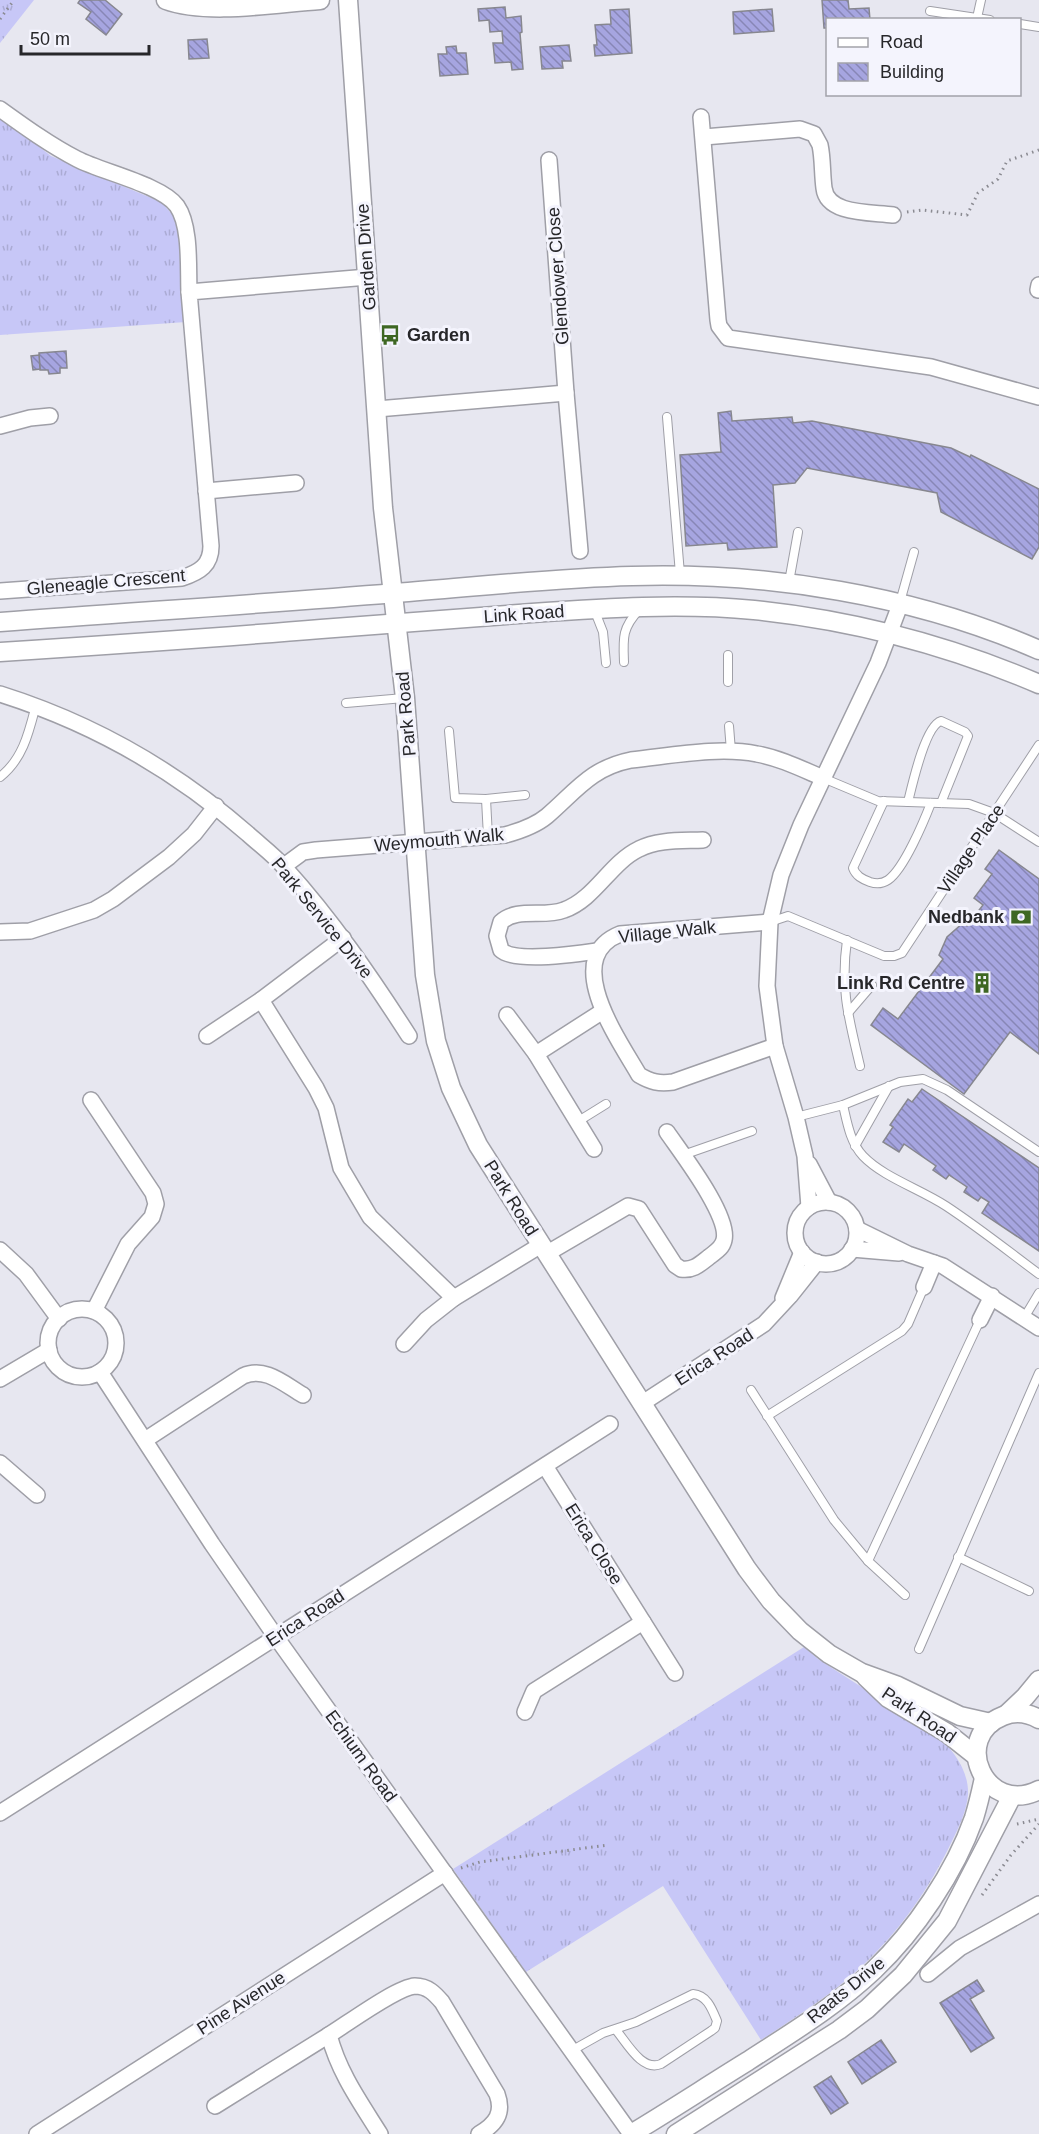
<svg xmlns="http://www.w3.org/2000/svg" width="1039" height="2134" viewBox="0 0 1039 2134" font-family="Arial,sans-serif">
	<defs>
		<pattern id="grass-tufts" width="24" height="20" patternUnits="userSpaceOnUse" patternTransform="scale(1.5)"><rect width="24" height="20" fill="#c7c7f7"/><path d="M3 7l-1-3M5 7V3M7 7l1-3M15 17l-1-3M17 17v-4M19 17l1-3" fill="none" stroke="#ababd4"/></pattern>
		<pattern id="building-back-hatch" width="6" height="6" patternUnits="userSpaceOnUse" patternTransform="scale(1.5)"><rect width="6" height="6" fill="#a6a5e0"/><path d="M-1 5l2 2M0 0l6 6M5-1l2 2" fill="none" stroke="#8786b6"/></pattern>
	</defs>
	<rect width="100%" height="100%" fill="#e7e7f0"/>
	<g fill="url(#grass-tufts)">
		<path d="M0,0H34L0,43Z"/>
		<path d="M0,116L51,156L161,202L173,215L180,233L186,322L0,335Z"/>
		<path d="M804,1647L818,1659L936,1735C953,1749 969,1771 968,1794C967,1810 959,1827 952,1841C929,1889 900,1931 861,1967C831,1995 796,2017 761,2040L663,1886L526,1972L453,1869Z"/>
	</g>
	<g fill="url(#building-back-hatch)" stroke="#87878f" stroke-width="1.5">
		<path d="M80,0H105L122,14L106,35L86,19L91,12L78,3Z"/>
		<path d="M822,0H848L849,9L869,8L870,20H828V28H824Z"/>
		<path d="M505,7L506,18L521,16L522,32L520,33L523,69L512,70L511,62L495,63L493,43H503L502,31L490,32L489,20L479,21L478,9Z"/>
		<path d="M629,9L632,53L595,56L594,45H597L595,25L611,24L610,10Z"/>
		<path d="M772,9L774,31L734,34L733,12Z"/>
		<path d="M207,39L209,58L189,59L188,40Z"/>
		<path d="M569,45L571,61H562L563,68L542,69L540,47Z"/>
		<path d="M456,46L457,53H466L468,74L440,76L438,54H447L446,47Z"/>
		<path d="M66,351L67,368H60V373L49,374L48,370H40L39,353Z"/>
		<path d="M39,355L40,369L33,370L31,356Z"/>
		<path d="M731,411L732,421L792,417L793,423L812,421L951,448L970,457L971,455L1039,489V547L1032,559L941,512L937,493L807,468L795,483L773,485L777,547L728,550L727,543L686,546L680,455L721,452L718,413Z"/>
		<path d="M999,850L1039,879V1054L1010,1032L964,1094L871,1025L883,1008L898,1019L943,959L939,955L947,937L963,923L967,926L983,905L974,898L992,874L985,869Z"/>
		<path d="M922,1089L1039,1168V1251L982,1213L989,1202L981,1197L978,1201L964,1192L967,1187L949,1175L946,1179L933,1170L936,1166L904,1144L899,1152L883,1142L893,1127L890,1125L908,1099L912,1102Z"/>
		<path d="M977,1980L984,1991L970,1999L994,2038L971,2052L940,2003Z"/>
		<path d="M881,2040L896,2062L862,2084L848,2062Z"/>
		<path d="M831,2076L848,2103L831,2114L814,2087Z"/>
	</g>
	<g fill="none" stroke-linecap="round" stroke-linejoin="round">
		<g stroke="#9f9fa7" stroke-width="10">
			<g id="service">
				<path d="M930,11L990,20"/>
				<path d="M977,18L981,0"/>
				<path d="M1020,24L1039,27"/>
				<path d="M667,417L680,574"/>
				<path d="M789,582L798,532"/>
				<path d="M900,602L914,552"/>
				<path d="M594,609L603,632L606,663"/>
				<path d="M728,655V682"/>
				<path d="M624,662C623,638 622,628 639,610"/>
				<path d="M346,703L404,698"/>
				<path d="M729,726L731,751"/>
				<path d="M449,731L455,798L486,799L525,795"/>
				<path d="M0,777C23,759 29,732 36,705"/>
				<path d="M823,778L878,801L969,804L994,813L1039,842"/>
				<path d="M486,799L488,837"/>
				<path d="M884,801L853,868C856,876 862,879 870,882C876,884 882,884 888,880C904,869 924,821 931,803"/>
				<path d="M908,802C912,786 925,726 941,721L965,732L968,736L941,803"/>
				<path d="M770,922L788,916L884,956H894L902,953L1039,745"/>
				<path d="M847,940C840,989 849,1019 860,1066"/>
				<path d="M848,1013L872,985"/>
				<path d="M843,1105C847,1122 850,1142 863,1156C883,1177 920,1189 946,1206C978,1227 1008,1251 1039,1274"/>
				<path d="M796,1117L843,1105L900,1082L923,1079L947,1090L1039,1152"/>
				<path d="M577,1122L606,1104"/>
				<path d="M855,1146L889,1086"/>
				<path d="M683,1155L752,1131"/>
				<path d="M1024,1318L1039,1293"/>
				<path d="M751,1390L834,1520L868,1561"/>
				<path d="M767,1416L902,1331L908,1324L924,1287"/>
				<path d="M958,1557L1029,1591"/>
				<path d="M905,1595L868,1561L980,1320"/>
				<path d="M919,1649L1039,1373"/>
				<path d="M571,2051L603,2033L636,2022L693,1994C707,1995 712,2009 717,2021L715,2028L711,2031L661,2064C642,2072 627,2043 616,2030"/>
			</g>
		</g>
		<g stroke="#9f9fa7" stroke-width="18">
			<g id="minor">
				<path d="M0,109C25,127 50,145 77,159C102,172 162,185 177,206C191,226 188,268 189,292"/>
				<path d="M701,117L718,320L719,326L728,338L931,367L1039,397"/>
				<path d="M704,137L800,129L814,134L820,145C823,159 822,173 824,188C827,215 871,212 893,215"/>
				<path d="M549,160L566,393L580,551"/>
				<path d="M1038,290L1039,285"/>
				<path d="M377,409L566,393"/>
				<path d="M0,426L30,418L50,416"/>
				<path d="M206,491L296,483"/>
				<path d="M0,591L182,578C200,572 211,565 211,546L189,292L368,277"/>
				<path d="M0,694C92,723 175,770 248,834C260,845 274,855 285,868C332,920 371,977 409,1036"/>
				<path d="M284,866L303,852L316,850L505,835C520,831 535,826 547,816C576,791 591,768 631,760C670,756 719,746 757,754C780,758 802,769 823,778"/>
				<path d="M770,922L620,934C560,958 619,1040 639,1075C651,1082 659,1084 673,1082L775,1046"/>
				<path d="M0,932L30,931L94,910L113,899L169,857L194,834L216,806"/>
				<path d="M343,938L261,1000L316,1088L326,1108L341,1168L370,1217L454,1298L541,1245"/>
				<path d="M597,951C577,954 514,963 501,950L497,936L501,922C517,907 544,918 564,910C595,899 610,863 639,849C658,839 683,841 703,840"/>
				<path d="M507,1015L536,1054L594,1149"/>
				<path d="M207,1036L261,1000"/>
				<path d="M536,1054L603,1011"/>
				<path d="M91,1100L153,1193L156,1204L152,1217L128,1244L94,1311"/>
				<path d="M809,1164L829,1202"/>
				<circle cx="826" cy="1233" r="31"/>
				<path d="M809,1207L805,1156L796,1117L775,1046L767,986L770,922L781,875L801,825L878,663L900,605"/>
				<path d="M857,1229L908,1254L943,1266L1039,1328"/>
				<path d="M852,1249L899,1253"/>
				<path d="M0,1250L26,1274L59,1319"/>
				<path d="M546,1254L628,1206L639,1209L675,1265L681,1269C693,1271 700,1264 709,1257C715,1252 722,1249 724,1240C730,1216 682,1154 667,1132"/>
				<path d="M924,1287L934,1263"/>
				<path d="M783,1298L802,1252"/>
				<circle cx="82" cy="1343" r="34"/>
				<path d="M980,1320L992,1296"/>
				<path d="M404,1344L426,1320L454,1298"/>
				<path d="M100,1372L212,1544L276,1637L631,2134"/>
				<path d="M0,1379L49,1350"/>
				<path d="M641,1404L764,1324L790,1296L817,1262"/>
				<path d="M145,1440L243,1376C265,1366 284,1384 303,1395"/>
				<path d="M0,1463L37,1495"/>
				<path d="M545,1466L675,1673"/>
				<path d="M525,1712L534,1691L643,1622"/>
				<path d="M0,1813L610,1424"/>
				<path d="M928,1974L960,1948L1039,1904"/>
				<path d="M215,2106L329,2035"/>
				<path d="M37,2134L445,1873"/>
				<path d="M380,2134C360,2102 339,2073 329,2035C347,2024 397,1987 415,1986C428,1986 435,1994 442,2002L497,2094C504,2113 496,2124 479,2134"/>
			</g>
		</g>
		<g stroke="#9f9fa7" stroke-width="21">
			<g id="tertiary">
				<path d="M166,0C207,15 275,3 320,0"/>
				<path d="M348,0L383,508L405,698L425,975L436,1041L451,1088L478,1145L747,1569L771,1601L800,1631L829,1654L862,1673L898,1686L960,1716L991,1723"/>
				<path d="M0,622C132,612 263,604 395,593C474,587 553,578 632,576C768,572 914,595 1039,650"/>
				<path d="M0,652C107,645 214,638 321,629C392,623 462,618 532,613C606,608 680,603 754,610C852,620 948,645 1039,684"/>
				<path d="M866,1677L888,1698L947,1733L976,1756"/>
				<path d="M1007,1714L1025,1697L1039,1680"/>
				<path d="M1039,1719C1028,1713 1015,1711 1003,1716C950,1737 985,1817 1039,1790"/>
				<path d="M631,2134C671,2110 709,2085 748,2061C791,2033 836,2006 874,1970C915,1931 955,1872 974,1818C978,1805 981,1792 984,1778"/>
				<path d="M676,2134L839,2030L867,2009L903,1975L947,1921L1012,1796"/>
			</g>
		</g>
		<g stroke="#8a8a91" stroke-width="3" stroke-dasharray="1.5 4.5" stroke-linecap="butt">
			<path d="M0,19L14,0"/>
			<path d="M907,212L922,210L967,215L978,193L998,179L1007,161L1039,150"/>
			<path d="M1017,1824L1039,1819"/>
			<path d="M461,1868L480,1862L608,1845"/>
			<path d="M982,1895L1011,1855L1039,1824"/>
		</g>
		<use href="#service" stroke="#fff" stroke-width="8"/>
		<use href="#minor" stroke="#fff" stroke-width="15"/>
		<use href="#tertiary" stroke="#fff" stroke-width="18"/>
	</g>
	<defs>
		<g id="bus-bare" transform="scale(1.62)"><path d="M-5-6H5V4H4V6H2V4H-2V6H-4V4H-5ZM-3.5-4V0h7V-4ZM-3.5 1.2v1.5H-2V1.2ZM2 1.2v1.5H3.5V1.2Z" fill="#3e6723" stroke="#f4f4fd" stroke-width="2.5" paint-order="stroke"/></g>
		<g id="bank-bare" transform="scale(1.62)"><path d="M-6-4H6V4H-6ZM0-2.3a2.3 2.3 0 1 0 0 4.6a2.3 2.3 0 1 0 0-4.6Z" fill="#3e6723" stroke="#f4f4fd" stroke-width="2.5" paint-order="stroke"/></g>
		<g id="building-bare" transform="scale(1.62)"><path d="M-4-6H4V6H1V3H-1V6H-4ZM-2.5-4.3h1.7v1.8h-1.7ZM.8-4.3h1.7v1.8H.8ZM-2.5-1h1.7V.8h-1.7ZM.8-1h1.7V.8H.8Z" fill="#3e6723" stroke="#f4f4fd" stroke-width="2.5" paint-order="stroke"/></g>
	</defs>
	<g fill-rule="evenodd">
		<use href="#bus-bare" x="390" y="335"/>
		<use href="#bank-bare" x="1021" y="917"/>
		<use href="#building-bare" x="982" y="983"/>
	</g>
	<g text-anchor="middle" stroke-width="6" stroke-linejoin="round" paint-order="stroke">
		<g font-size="18" fill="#27272a" stroke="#f4f4fd">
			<text transform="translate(366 257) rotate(-94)" y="6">Garden Drive</text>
			<text transform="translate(558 276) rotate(-94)" y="6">Glendower Close</text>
			<text transform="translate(106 582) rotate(-5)" y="6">Gleneagle Crescent</text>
			<text transform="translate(524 614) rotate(-4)" y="6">Link Road</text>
			<text transform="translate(406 714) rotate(-95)" y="6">Park Road</text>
			<text transform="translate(439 840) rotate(-5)" y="6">Weymouth Walk</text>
			<text transform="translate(971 849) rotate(-56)" y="6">Village Place</text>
			<text transform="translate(322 918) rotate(51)" y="6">Park Service Drive</text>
			<text transform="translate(667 932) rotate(-6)" y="6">Village Walk</text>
			<text transform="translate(511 1198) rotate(58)" y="6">Park Road</text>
			<text transform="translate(714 1357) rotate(-33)" y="6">Erica Road</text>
			<text transform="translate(594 1544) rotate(58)" y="6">Erica Close</text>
			<text transform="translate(305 1618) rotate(-33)" y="6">Erica Road</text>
			<text transform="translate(919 1715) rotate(34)" y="6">Park Road</text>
			<text transform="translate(361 1756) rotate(54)" y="6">Echium Road</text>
			<text transform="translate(846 1990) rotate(-39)" y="6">Raats Drive</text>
			<text transform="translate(241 2003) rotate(-33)" y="6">Pine Avenue</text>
		</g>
		<g font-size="18" font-weight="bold" fill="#27272a" stroke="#f4f4fd" text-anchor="end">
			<text x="407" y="341" text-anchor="start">Garden</text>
			<text x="1004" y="923">Nedbank</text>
			<text x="965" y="989">Link Rd Centre</text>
		</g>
	</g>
	<rect x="826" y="18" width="195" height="78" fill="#f4f4fd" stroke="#a2a2a9" stroke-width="1.5"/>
	<rect x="838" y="38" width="30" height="9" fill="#ffffff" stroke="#a2a2a9" stroke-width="1.5"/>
	<text x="880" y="48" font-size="18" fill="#27272a">Road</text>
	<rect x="838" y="63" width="30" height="18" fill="url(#building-back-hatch)" stroke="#a2a2a9" stroke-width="1.5"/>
	<text x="880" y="78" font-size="18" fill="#27272a">Building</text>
	<path d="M21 45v9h128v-9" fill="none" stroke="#27272a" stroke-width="3"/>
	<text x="30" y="45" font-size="18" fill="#27272a" stroke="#f4f4fd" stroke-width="4.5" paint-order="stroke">50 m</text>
</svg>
